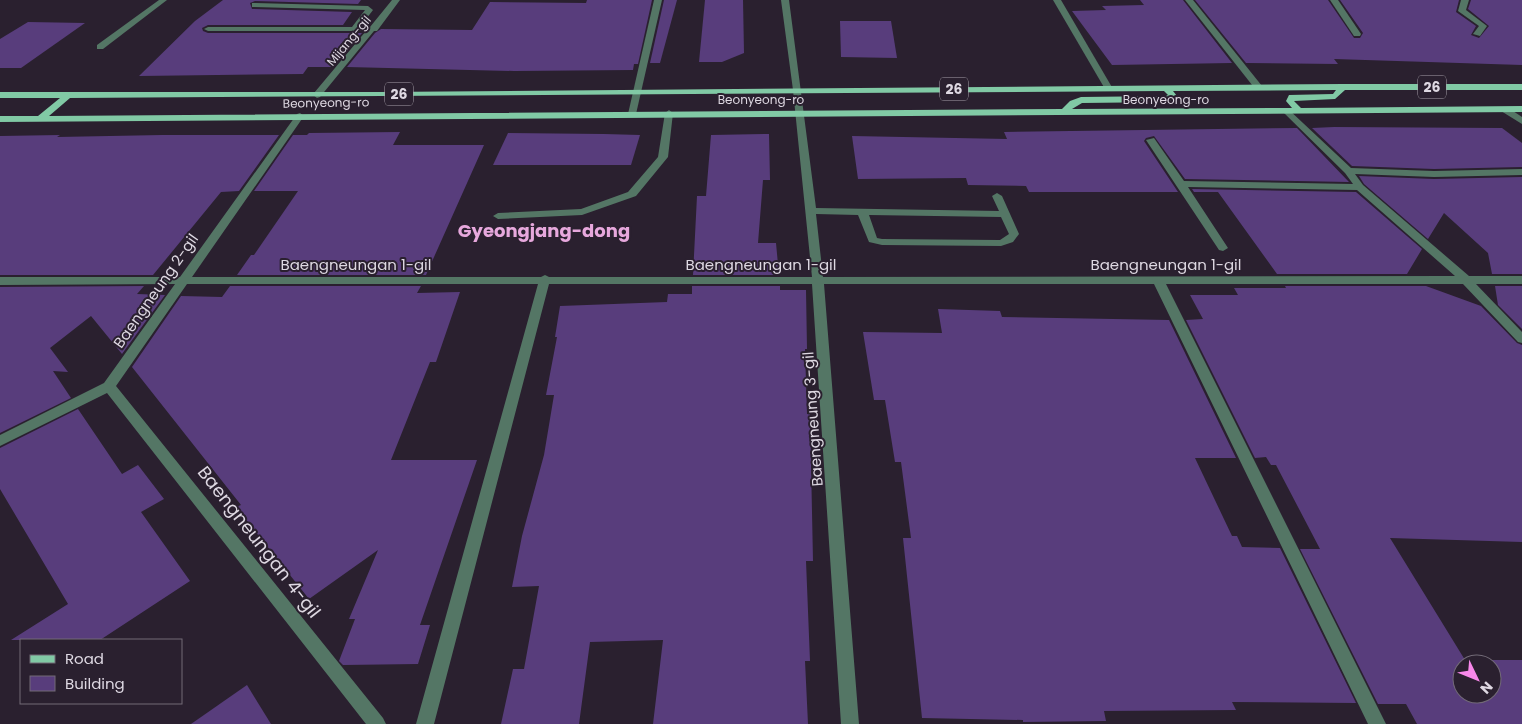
<svg xmlns="http://www.w3.org/2000/svg" width="1522" height="724" viewBox="0 0 1522 724" font-family="Poppins,sans-serif">
	<rect width="100%" height="100%" fill="#2a202f"/>
	<g fill="#583d7c" fill-rule="evenodd">
		<path d="M223,0H361L358,4L255,1L250,3L252,9L352,12L343,25H208L202,28L203,31L208,33H362L333,67H308L303,74L139,76L195,21Z"/>
		<path d="M587,0H652L638,64H634L633,70L514,71L347,67L375,33L381,29L472,30L490,2L586,3Z"/>
		<path d="M664,0H677L660,63H650Z"/>
		<path d="M705,0H743L744,53L722,62H699Z"/>
		<path d="M1140,0H1183L1232,63L1112,65L1072,11L1106,10L1102,6L1144,5Z"/>
		<path d="M1195,0H1328L1354,38H1360L1363,33L1340,0H1459L1456,12L1476,26L1471,35L1479,38L1489,26L1468,9L1471,0H1522V65L1334,59L1338,64L1246,63Z"/>
		<path d="M840,21H891L897,58L841,57Z"/>
		<path d="M28,22L85,23L21,68H0V39Z"/>
		<path d="M1334,127L1502,128L1522,143V167L1434,169L1352,166L1312,128Z"/>
		<path d="M1297,128L1349,182L1185,179L1154,136L1146,138L1144,141L1178,192H1029L1026,186L968,185L966,178L858,179L852,136L1007,139L1004,132Z"/>
		<path d="M400,132L393,145H484L426,275H237L251,255H254L298,191H254L293,135H307L309,133Z"/>
		<path d="M508,133L604,134L640,135L631,165H493Z"/>
		<path d="M769,134L770,180H763L758,243H776L779,275H693L697,196H706L711,135Z"/>
		<path d="M60,135L57,137L162,135H279L239,191L221,192L153,275H0V136Z"/>
		<path d="M1359,176L1434,179L1522,177V274H1492L1488,253L1444,213L1428,239L1364,184Z"/>
		<path d="M1192,189L1356,192L1422,249L1407,274H1277L1218,192H1194Z"/>
		<path d="M144,286L137,294L165,295L122,354L91,316L50,348L68,372L53,371L71,398L0,433V287Z"/>
		<path d="M230,286H421L417,293L460,292L436,362H430L391,460H477L420,625H430L418,664L343,665L339,661L355,619H349L378,550L309,599L236,507L241,505L132,367L181,296L222,297Z"/>
		<path d="M692,286H780V290H806L807,349H805L807,414H810L813,561H806L810,661H805L808,724H653L663,640L590,642L579,724H501L513,669H524L539,586L512,587L522,536L544,455L554,395H546L557,337H555L560,306L667,302L668,294H692Z"/>
		<path d="M1285,286H1426L1481,306L1517,343L1522,345V542L1390,538L1465,660H1522V724H1417L1406,704H1378L1300,549H1320L1276,465H1271L1266,457L1255,458L1186,320L1203,319L1190,295H1238L1234,288H1286ZM1462,664H1492V694H1462Z"/>
		<path d="M1495,286H1522V329L1498,305Z"/>
		<path d="M938,309L1000,311L1002,317L1169,320L1236,458H1195L1232,536H1237L1242,547L1280,548L1356,703L1232,702L1236,710L1104,711L1106,721L1023,722V720L922,718L903,538H911L901,462H895L885,400H874L863,332L942,333Z"/>
		<path d="M78,409L122,474L138,465L164,499L141,512L190,581L100,640H11L68,604L0,489V448Z"/>
		<path d="M247,685L271,724H191Z"/>
	</g>
	<g fill="none" stroke-linecap="round" stroke-linejoin="round">
		<g fill="#547665" fill-rule="evenodd">
			<path d="M159,0H167L103,49H97V45Z"/>
			<path d="M392,0H400L377,31H374L320,97L317,98L313,95L314,93L366,31H208L204,29L208,27H352L365,10L252,7V3H255L368,6L373,10L360,27H370Z"/>
			<path d="M654,0H662L636,114L632,117L628,114Z"/>
			<path d="M781,0H789L816,208L999,211L992,196L997,193L1002,196L1019,234L1013,242L1001,246L882,245L869,242L858,215L816,214L823,277L1455,276L1357,190L1188,187L1228,248L1223,251L1219,250L1146,140L1154,138L1184,181L1353,184L1345,173L1284,113V109L1287,108L1351,168L1434,171L1522,169V175L1434,177L1355,174L1363,185L1469,276H1522V284H1476L1522,332V343L1518,342L1463,284H1166L1386,724H1368L1154,284H824L859,724H841L812,284H549L434,724H416L538,284H187L116,386L383,718L386,724H366L107,393L0,446V435L104,383L175,284L0,285V277H180L297,114L300,113L304,116L192,277H541L545,275L549,277H812L793,90ZM869,215L1001,217L1009,234L1000,240L882,239L877,238Z"/>
			<path d="M1053,0H1061L1113,89L1112,91L1105,89Z"/>
			<path d="M1185,0H1193L1262,86V90H1256Z"/>
			<path d="M1330,0H1338L1361,34L1360,36H1354Z"/>
			<path d="M1461,0H1469L1466,10L1487,26L1480,36L1473,34L1479,26L1458,11Z"/>
			<path d="M1501,107H1507L1522,117V124L1501,111Z"/>
			<path d="M669,110L673,113L668,157L636,196L582,215L498,219L493,216L498,213L581,209L628,192L658,157L665,113Z"/>
		</g>
		<path fill="#81c9a5" fill-rule="evenodd" d="M1343,84H1522V90H1345L1335,99L1294,101L1301,108L1522,106V112L0,122V116H38L60,98H0V92H380ZM1336,90L1333,94L1289,95L1286,101L1292,108L1072,109L1082,103L1168,102L1177,96L1173,91ZM1164,91L1168,95L1166,96L1081,97L1070,101L1062,109L49,116L70,98Z"/>
	</g>
	<g text-anchor="middle" stroke-width="4" stroke-linejoin="round" paint-order="stroke">
		<g font-size="12" fill="#ded8e2" stroke="#2a202f">
			<text transform="translate(349 41) rotate(-50)" y="4">Mijang-gil</text>
			<text x="761" y="104">Beonyeong-ro</text>
			<text x="1166" y="104">Beonyeong-ro</text>
			<text transform="translate(326 103) rotate(-1)" y="4">Beonyeong-ro</text>
		</g>
		<g fill="#2a202f" stroke="#a8a1ac" stroke-width="1">
			<rect x="1418" y="75.5" width="28" height="23" rx="4"/>
			<rect x="940" y="77.5" width="28" height="23" rx="4"/>
			<rect x="385" y="82.5" width="28" height="23" rx="4"/>
		</g>
		<g font-size="14" font-weight="bold" fill="#ded8e2">
			<text x="1432" y="92">26</text>
			<text x="954" y="94">26</text>
			<text x="399" y="99">26</text>
		</g>
		<g font-size="15" fill="#ded8e2" stroke="#2a202f">
			<text x="356" y="270">Baengneungan 1-gil</text>
			<text x="761" y="270">Baengneungan 1-gil</text>
			<text x="1166" y="270">Baengneungan 1-gil</text>
			<text transform="translate(156 291) rotate(-55)" y="5">Baengneung 2-gil</text>
			<text transform="translate(813 419) rotate(-94)" y="5">Baengneung 3-gil</text>
		</g>
		<g font-size="18" font-weight="bold" fill="#e7a8dd" stroke="#2a202f">
			<text x="544" y="237">Gyeongjang-dong</text>
		</g>
		<g font-size="18" fill="#ded8e2" stroke="#2a202f">
			<text transform="translate(259 542) rotate(52)" y="6">Baengneungan 4-gil</text>
		</g>
	</g>
	<rect x="20" y="639" width="162" height="65" fill="#2a202f" stroke="#726a77"/>
	<rect x="30" y="655" width="25" height="8" fill="#81c9a5" stroke="#726a77"/>
	<text x="65" y="664" font-size="15" fill="#ded8e2">Road</text>
	<rect x="30" y="676" width="25" height="15" fill="#583d7c" stroke="#726a77"/>
	<text x="65" y="689" font-size="15" fill="#ded8e2">Building</text>
	<g transform="translate(1477 679) rotate(133)"><circle r="24" fill="#2a202f" stroke="#726a77"/>
	<path d="M0-4L9 19L0 12L-9 19Z" fill="#f888ea"/>
	<text y="-8" font-size="14" font-weight="bold" text-anchor="middle" fill="#ded8e2">N</text>
	</g>
</svg>
